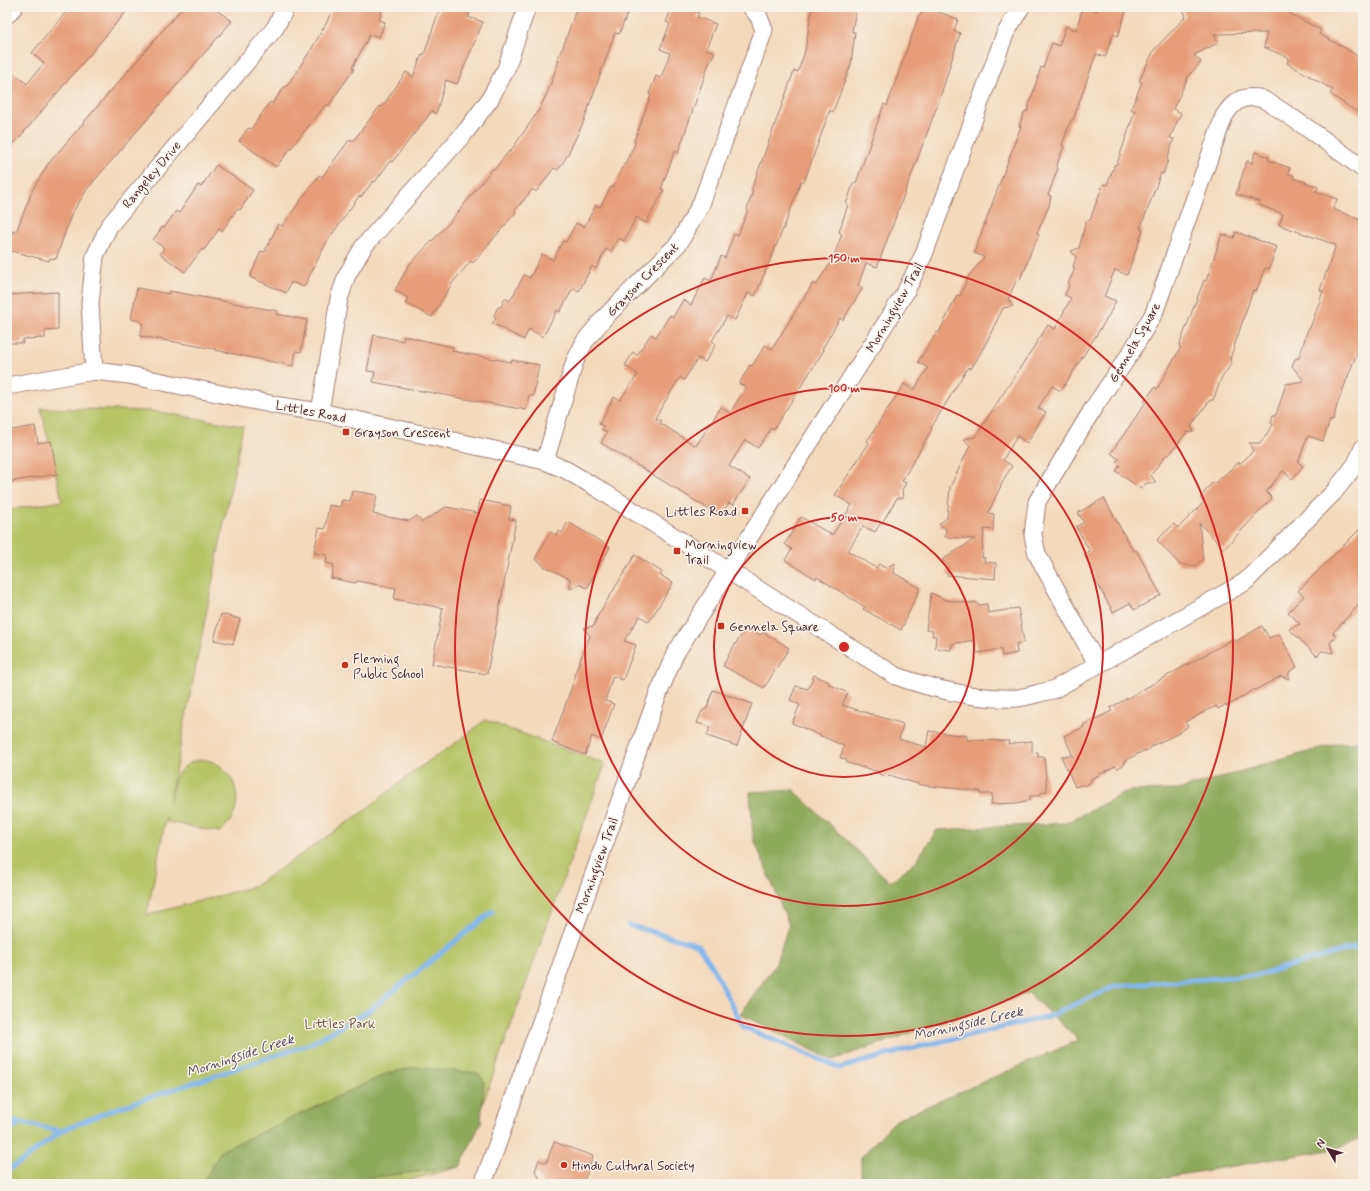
<svg xmlns="http://www.w3.org/2000/svg" width="1370" height="1191" viewBox="0 0 1370 1191" font-family="Mynerve,sans-serif">
	<rect width="100%" height="100%" fill="#f7f3e8"/>
	<filter id="ink" filterUnits="userSpaceOnUse"><feTurbulence type="fractalNoise" baseFrequency=".025" numOctaves="2"/><feDisplacementMap in="SourceGraphic" scale="8" xChannelSelector="R" yChannelSelector="G"/><feConvolveMatrix kernelMatrix="1 2 1 2 8 2 1 2 1" color-interpolation-filters="sRGB"/></filter>
	<filter id="wash" filterUnits="userSpaceOnUse"><feTurbulence type="fractalNoise" baseFrequency=".012" numOctaves="4" result="noise"/><feDisplacementMap in="SourceGraphic" scale="16" xChannelSelector="R" yChannelSelector="G"/><feGaussianBlur stdDeviation="0.9" result="paint"/><feColorMatrix in="noise" values="0 0 0 0 0 0 0 0 0 0 0 0 0 0 0 0 0 1.4 0 .05"/><feComposite in="paint" operator="in"/></filter>
	<g filter="url(#wash)">
		<rect width="100%" height="100%" fill="#f4d9bb"/>
		<path fill="#b6c466" stroke="#807248" d="M41,408L152,411L243,426L169,803C173,795 172,780 179,772C214,732 264,800 219,832L167,822L166,817L147,915L255,886L364,811L417,769L460,740L485,720L605,764L460,1167L394,1184H7V510L62,501Z"/>
		<g fill="#90aa5b" stroke="#6d6443">
			<path d="M1363,742V1138L1335,1149L1167,1177L1142,1184H861V1157L896,1120L1079,1040L1028,993L832,1060L740,1014L775,965L789,925L753,837L750,792L794,790L890,882L916,861L937,830L1066,823L1128,791L1178,790L1338,743Z"/>
			<path d="M415,1067L478,1073L484,1081L481,1122L460,1167L366,1178L357,1184H202L221,1151L388,1073Z"/>
		</g>
		<g fill="none" stroke-linecap="round" stroke-linejoin="round">
			<g stroke="#81b6ef" stroke-width="5">
				<path d="M628,925L698,945L712,966L743,1027L840,1068L905,1050L1047,1017L1116,986L1258,975L1363,945"/>
				<path d="M7,1120L61,1131L112,1110L310,1044L370,1010L493,911"/>
				<path d="M7,1133L20,1123"/>
				<path d="M7,1170L21,1162L61,1131"/>
			</g>
		</g>
		<g id="blocks">
			<g fill="#e79d78">
				<path d="M70,7H130L7,152V83L15,74L27,84L44,63L32,53Z"/>
				<path d="M183,7H212L232,21L88,188L71,215L56,259L50,258L49,261L8,250L13,231L16,232L33,189L48,164Z"/>
				<path d="M333,7H383L379,20L385,22L379,37L370,34L352,68L354,69L328,106L326,104L276,167L239,141L248,128L251,129L270,102L272,104L285,86L286,87L311,50L327,22Z"/>
				<path d="M440,7H461L471,10L468,17L483,22L457,84L446,80L436,114L432,111L392,162L390,161L375,182L373,181L361,197L359,196L326,243L304,287L291,282L286,293L250,277L261,251L265,252L278,224L282,226L319,175L322,177L350,139L353,141L380,106L382,107L406,72L413,77L422,54L424,55Z"/>
				<path d="M577,7H626L625,10L628,12L619,34L615,33L583,123L567,156L558,170L554,168L536,192L533,189L515,210L516,212L473,263L471,261L453,282L432,317L405,303L408,298L395,290L409,265L451,221L493,168L494,170L509,151L510,152L539,110L548,91L559,60L557,59L563,47Z"/>
				<path d="M672,7H683L699,13L697,17L716,24L706,49L715,52L708,66L678,153L675,151L661,189L664,190L646,223L636,217L624,241L618,238L611,252L606,249L596,269L592,266L579,291L573,288L560,312L557,310L543,337L529,329L524,340L492,323L496,319L494,315L498,307H501L505,298L510,301L524,275L530,278L542,254L553,260L563,241L566,242L576,223L584,227L596,205L600,207L611,187H613L636,142L634,141L651,95L649,94L656,76L661,78L670,53L660,49L670,24L666,22Z"/>
				<path d="M812,7H853L855,15L852,32H855L851,64L833,112L830,110L804,182L801,181L786,222L755,296L748,293L735,320L727,316L712,341L716,344L705,362L698,358L684,380L680,377L655,418L661,421L660,423L696,446L721,407L730,413L746,387L739,384L750,365L752,366L765,345L772,349L813,283L816,285L833,259L842,234L839,232L848,205L846,204L854,182L856,183L884,104L887,106L919,15H921L924,7L958,19L954,31L960,33L939,101L877,267L866,263L858,286L862,289L843,320L840,318L822,349L824,350L773,430L771,428L758,448L745,440L729,466L750,479L733,505L729,503L720,516L601,443L607,432L602,430L604,426L599,424L614,397L620,400L638,374L625,366L633,352L637,355L651,334L656,337L670,315L673,317L683,300L691,305L705,278L711,281L721,256L725,258L734,234L738,235L748,210L747,209L753,191H751L788,88L794,71L798,72L805,51Z"/>
				<path d="M1083,7L1097,11L1098,7H1127L1118,36L1113,34L1105,57L1096,54L1073,120H1071L1062,145L1064,146L1056,167L1058,168L1048,195L1051,196L1049,206L1037,233L1039,235L1031,251L1025,270L1023,271L1020,280L1017,279L1008,299L1013,306L1003,308L985,345L971,369L968,367L931,428L932,429L902,481L906,483L902,490L903,498H897L882,523L880,524L875,532L863,526L848,551L876,568L879,564L885,568L895,563L894,573L920,588L901,630L863,609L865,607L817,577L816,579L785,560L792,549L785,544L801,517L832,535L852,505L835,495L869,443L867,441L904,384L914,390L928,368L918,362L937,332L939,333L957,295L960,296L968,277L984,257L974,253L1021,126H1019L1025,111L1027,112L1041,67L1043,68L1052,43L1059,46L1066,26L1076,30Z"/>
				<path d="M1182,7H1291L1290,14L1321,30L1319,34L1347,49L1363,60V116L1330,94L1333,90L1287,63L1289,58L1264,47L1267,33L1214,34L1218,43L1194,55L1201,62L1189,75L1173,109L1181,113L1170,138L1174,139L1167,159L1168,160L1163,174L1161,173L1140,229L1143,230L1127,275L1115,270L1104,296L1116,301L1109,315L1061,391L1052,386L1038,408L1046,412L1027,443L1017,436L1003,460L1012,466L1005,477L988,513L994,514L993,530L984,529L982,558H985L984,562L996,563L995,579L947,575L948,566L942,560L975,539L945,537L946,529L939,524L947,518L950,487L970,446L964,439L975,437L1048,325L1055,329L1071,298L1065,295L1069,286L1068,284L1075,268L1073,267L1076,257L1071,251L1079,248L1086,221L1090,220L1103,184L1107,185L1115,164H1117L1135,111L1131,109L1142,82L1139,81L1154,50L1186,16Z"/>
				<path d="M1255,152L1269,157L1268,160L1290,168L1288,173L1294,176L1293,178L1318,187L1316,192L1337,199L1333,209L1363,221V337L1337,405L1333,421L1330,420L1323,441L1308,436L1298,462L1303,466L1292,479L1283,471L1266,492L1272,498L1224,549L1199,523L1203,559L1195,566L1179,564L1157,540L1174,524L1178,528L1204,502L1200,498L1212,483H1215L1238,463H1241L1253,451L1249,443H1260L1273,425L1271,422L1273,415H1276L1286,384L1304,381L1292,366L1295,359L1299,358L1308,329L1310,328L1313,320L1323,291L1320,290L1336,245L1279,225L1283,214L1259,205L1260,202L1236,194L1247,161L1252,163Z"/>
				<path d="M216,165L253,190L240,210L237,209L222,231L219,229L204,250L202,249L185,272L160,254L164,248L153,240L162,227L164,228L176,211L179,213L198,185L201,187Z"/>
				<path d="M1236,232L1277,247L1269,269L1265,268L1256,291L1253,290L1230,359L1232,363L1221,379L1213,400H1210L1191,426L1194,432L1186,433L1169,455H1166L1151,475L1156,483H1146L1141,489L1116,471L1120,465L1116,462L1119,459L1111,453L1146,402L1144,401L1155,387L1157,389L1181,347L1179,346L1204,280L1206,281L1222,234L1234,238Z"/>
				<path d="M137,288L169,294V291L244,305L278,311L276,314L307,320L301,352L296,351L293,366L215,350V349L140,336L143,324L141,323V321L131,319Z"/>
				<path d="M58,292V330L45,331V338L23,339V343H7V295Z"/>
				<path d="M374,335L403,341L404,336L453,347L452,351L511,362L512,360L539,365L533,396L529,395L526,410L373,382L375,372L367,371Z"/>
				<path d="M35,426L38,443L51,441L57,474L7,482V431Z"/>
				<path d="M352,491L377,495L373,514L409,521L417,516L422,522L446,507L478,513L480,500L511,506L509,519L516,520L487,674L432,664L443,608L394,599L396,588L357,581L356,583L331,578L334,565L326,563L327,555L314,553L319,528L325,529L329,505L340,507L342,500L350,501Z"/>
				<path d="M1104,498L1133,551L1136,550L1161,595L1134,610L1130,603L1113,612L1092,574L1094,573L1084,555L1090,551L1076,527L1084,522L1078,513Z"/>
				<path d="M568,522L610,547L587,588L579,584L570,589V579L542,565V563L535,559L550,532L556,535L558,531L562,533Z"/>
				<path d="M1363,526V600L1333,633L1336,636L1330,643L1333,653L1322,651L1317,656L1289,629L1300,624L1288,612L1304,596L1298,591Z"/>
				<path d="M635,555L662,572L660,575L673,583L649,622L640,616L624,641L636,645L623,680L613,676L605,701L614,704L601,740L592,736L585,755L552,742L576,675H574L590,636L584,628L594,626L597,617Z"/>
				<path d="M931,593L946,600L967,603L976,602L978,605L987,604L988,613L1018,608L1024,642L1016,644L1017,653L1002,656L1001,649L977,653L975,640L952,644L951,650L935,648L936,636H932L933,631L926,630Z"/>
				<path d="M221,614L240,619L233,644L214,640Z"/>
				<path d="M1262,626L1269,638L1279,634L1297,667L1289,672V679L1281,676L1255,690H1253L1228,706L1225,705L1218,709L1216,706L1185,722L1188,726L1179,733L1152,746L1146,751H1143L1125,761V764L1118,768L1115,766L1108,770L1091,779V782L1085,786L1082,785L1075,787L1061,756H1073L1064,736L1084,727L1083,725L1112,711L1110,708L1233,639L1235,642Z"/>
				<path d="M747,627L760,635L763,632L789,648L764,688L723,666L730,652Z"/>
				<path d="M814,675L829,682L828,684L848,693L842,705L903,724L899,739L926,747L929,731L967,736V740L1009,741L1008,744L1032,741V753L1038,752V757H1044L1047,791L1041,793L1039,796H1030V800L1017,803L991,804L992,794H980V791L921,785L889,775L887,777L879,774V772L847,763L846,759L840,758L844,746L792,723L800,705L790,700L796,686L808,689Z"/>
				<path d="M713,690L752,704L737,746L707,736L710,727L697,723L702,711L707,708Z"/>
				<path d="M554,1142L593,1156L583,1184H543L535,1171L539,1160L546,1163Z"/>
			</g>
		</g>
	</g>
	<g filter="url(#ink)">
		<use href="#blocks" fill-opacity="0" stroke="#9f7c73" stroke-width="1"/>
		<g fill="none" stroke-linecap="round" stroke-linejoin="round">
			<g stroke="#9f7c73" stroke-width="19">
				<g id="minor">
					<path d="M7,15L14,7"/>
					<path d="M94,371L90,303L95,256L109,226L275,28L286,7"/>
					<path d="M7,386L94,371L129,375L280,406L320,412L545,461L566,470L597,488L896,676C932,689 978,700 1017,698C1028,697 1041,692 1053,690L1245,582L1334,492L1356,464L1363,448"/>
					<path d="M320,412L339,299L347,275L364,246L467,130L490,99L506,69L527,7"/>
					<path d="M545,461L575,361L585,341L604,318L679,243L701,204L764,30L759,17L751,7"/>
					<path d="M1097,664L1037,554L1033,535L1037,502L1094,407L1130,354L1154,313L1224,116C1234,101 1241,96 1259,98C1269,99 1349,158 1363,169"/>
					<path d="M483,1184L657,697L675,654L905,293L924,254L1005,34L1021,7"/>
				</g>
			</g>
			<use href="#minor" stroke="#fff" stroke-width="17"/>
		</g>
	</g>
	<g fill="none" stroke="#d62828" stroke-width="2">
		<circle cx="844" cy="647" r="130"/>
		<circle cx="844" cy="647" r="259"/>
		<circle cx="844" cy="647" r="389"/>
	</g>
	<g fill="#c8321e" stroke="#f7f3e8" stroke-width="1.5">
		<rect x="342" y="428" width="8" height="8" rx="2"/>
		<rect x="741" y="507" width="8" height="8" rx="2"/>
		<rect x="673" y="547" width="8" height="8" rx="2"/>
		<rect x="717" y="622" width="8" height="8" rx="2"/>
		<circle cx="345" cy="665" r="4"/>
		<circle cx="564" cy="1165" r="4"/>
	</g>
	<g text-anchor="middle" stroke-width="3" stroke-linejoin="round" paint-order="stroke">
		<g font-size="13" fill="#4a1f2b" stroke="#f7f3e8">
			<text transform="translate(151 174) rotate(-50)" y="5">Rangeley Drive</text>
			<text transform="translate(642 279) rotate(-46)" y="5">Grayson Crescent</text>
			<text transform="translate(894 307) rotate(-60)" y="5">Morningview Trail</text>
			<text transform="translate(1134 342) rotate(-60)" y="5">Gennela Square</text>
			<text transform="translate(311 411) rotate(11)" y="5">Littles Road</text>
			<text transform="translate(596 865) rotate(-70)" y="5">Morningview Trail</text>
		</g>
		<g font-size="13" fill="#4a1f2b" stroke="#f7f3e8" text-anchor="start">
			<text x="354" y="437">Grayson Crescent</text>
			<text x="737" y="516" text-anchor="end">Littles Road</text>
			<text x="685" y="549">Morningview<tspan x="685" dy="15">Trail</tspan></text>
			<text x="729" y="631">Gennela Square</text>
			<text x="353" y="663">Fleming<tspan x="353" dy="15">Public School</tspan></text>
			<text x="572" y="1170">Hindu Cultural Society</text>
		</g>
		<g font-size="13" fill="#6a513d" stroke="#f7f3e8">
			<text x="340" y="1028">Littles Park</text>
		</g>
		<g font-size="14" font-style="italic" fill="#5a4c66" stroke="#f7f3e8">
			<text transform="translate(968 1023) rotate(-13)" y="5">Morningside Creek</text>
			<text transform="translate(240 1055) rotate(-18)" y="5">Morningside Creek</text>
		</g>
	</g>
	<circle cx="844" cy="647" r="6" fill="#d62828" stroke="#f7f3e8" stroke-width="2"/>
	<g font-size="12" text-anchor="middle" font-weight="bold" fill="#d62828" stroke="#f7f3e8" stroke-width="3" stroke-linejoin="round" paint-order="stroke">
		<text x="844" y="262">150 m</text>
		<text x="844" y="392">100 m</text>
		<text x="844" y="521">50 m</text>
	</g>
	<rect width="1370" height="1191" fill="none" stroke="#f7f3e8" stroke-width="24"/>
	<g transform="translate(1328 1149) rotate(308)" stroke="#f7f3e8" stroke-width="3" paint-order="stroke">
	<path d="M0-3L7 15L0 10L-7 15Z" fill="#4a1f2b"/>
	<text y="-6" font-size="11" font-weight="bold" text-anchor="middle" fill="#4a1f2b">N</text>
	</g>
</svg>
